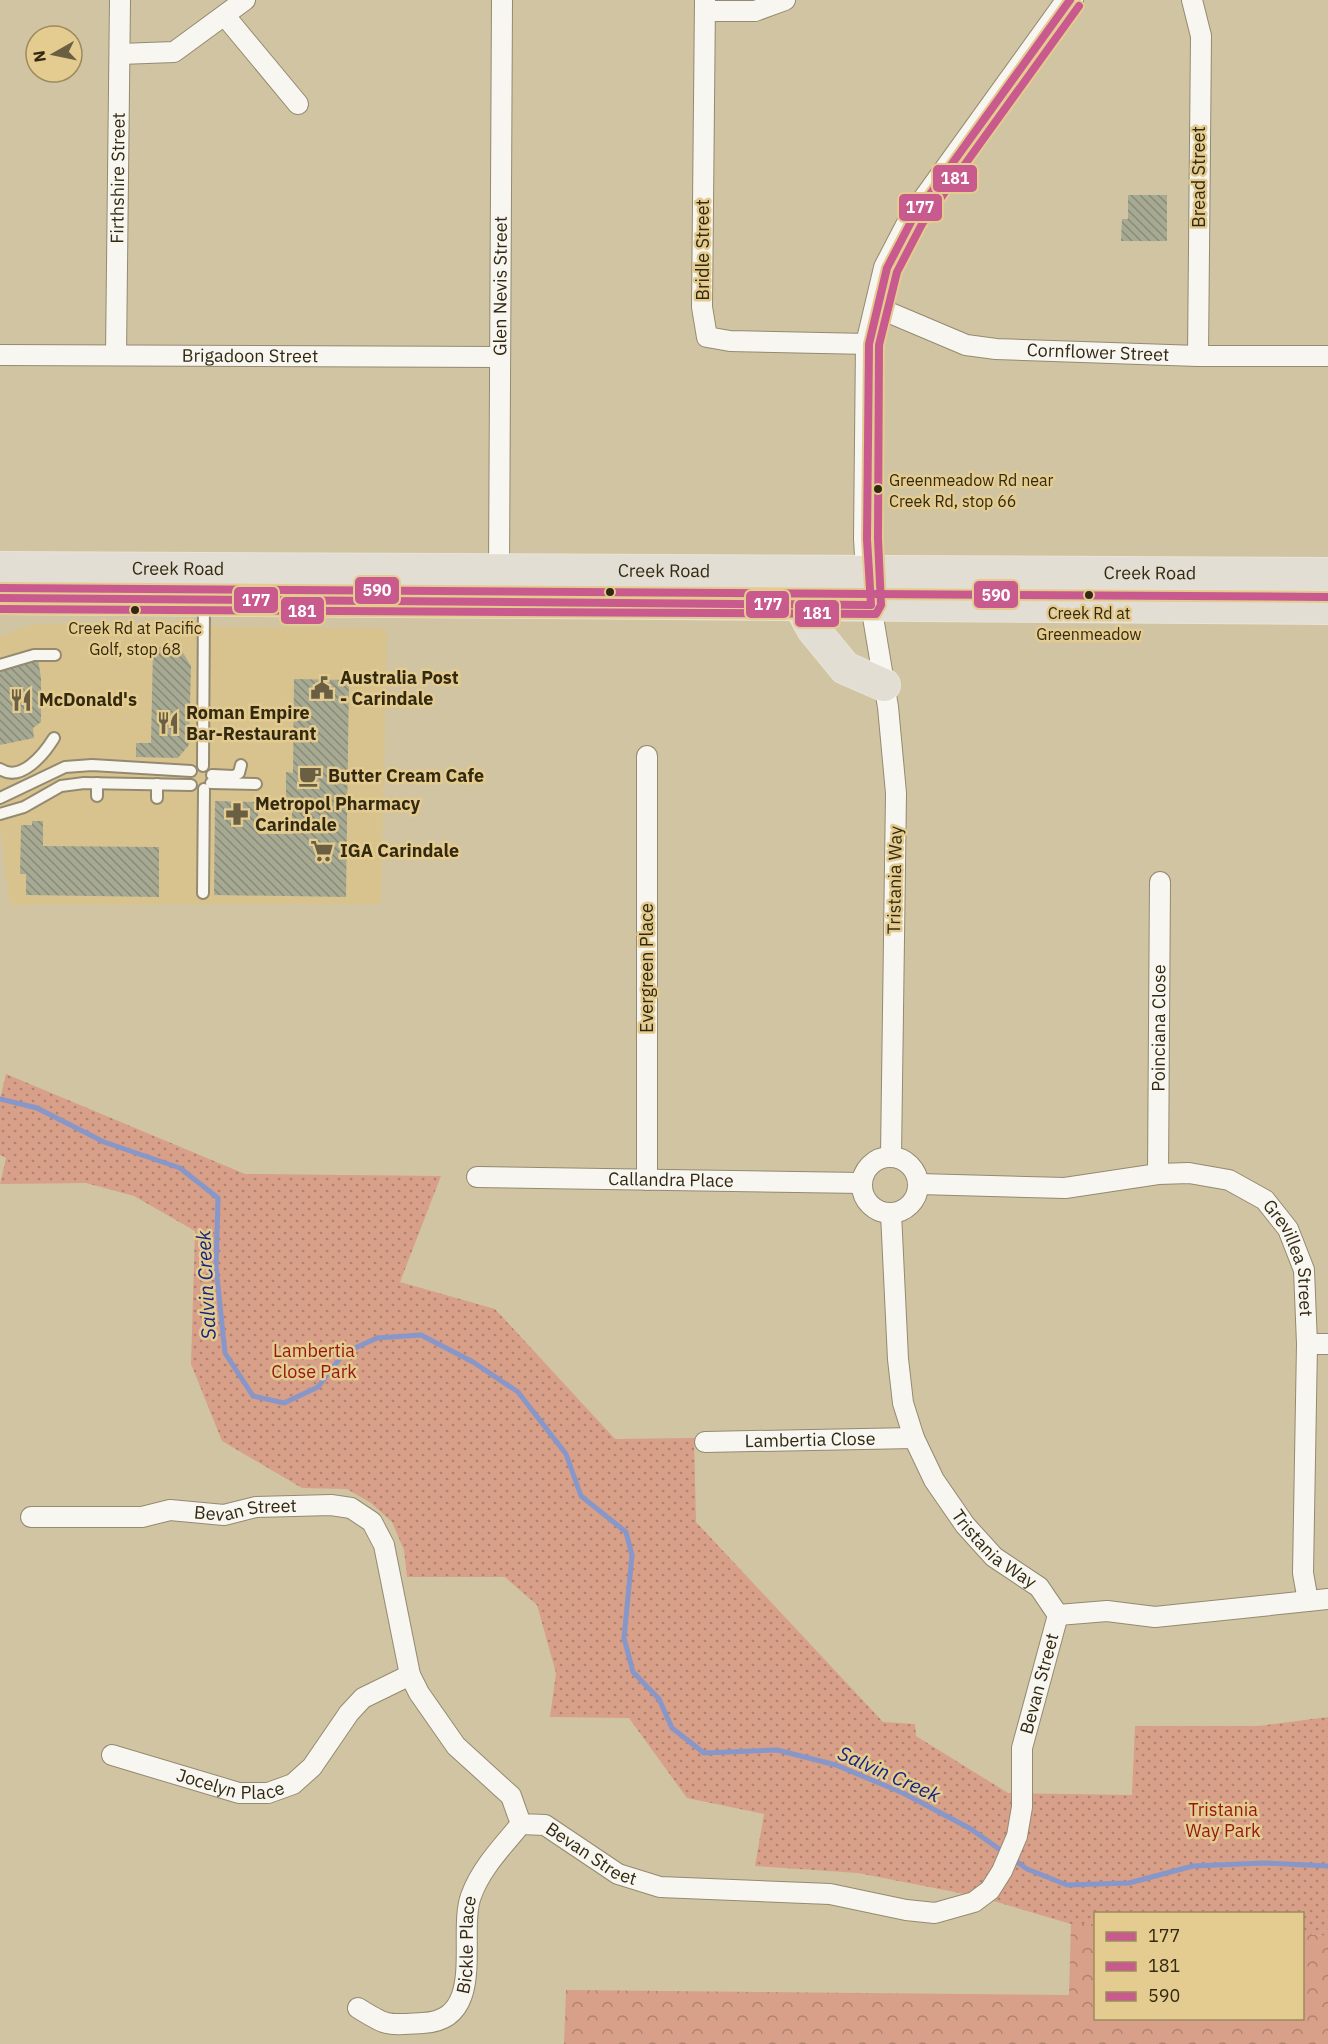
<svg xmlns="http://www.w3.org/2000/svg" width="1328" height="2044" viewBox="0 0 1328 2044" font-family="'IBM Plex Sans',sans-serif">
	<defs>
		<pattern id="forest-crowns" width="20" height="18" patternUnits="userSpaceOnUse" patternTransform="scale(1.5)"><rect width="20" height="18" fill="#d89f89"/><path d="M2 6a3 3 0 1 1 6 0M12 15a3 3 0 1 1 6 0" fill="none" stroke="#b0826f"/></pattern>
		<pattern id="park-dots" width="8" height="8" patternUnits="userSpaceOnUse" patternTransform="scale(1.5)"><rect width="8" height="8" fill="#d89f89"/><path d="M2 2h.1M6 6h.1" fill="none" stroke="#b0826f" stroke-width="1.8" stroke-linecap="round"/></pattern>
		<pattern id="building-back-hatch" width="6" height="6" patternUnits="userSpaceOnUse" patternTransform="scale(1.5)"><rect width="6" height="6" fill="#a7aa93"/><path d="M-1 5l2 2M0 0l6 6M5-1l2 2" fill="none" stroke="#898a77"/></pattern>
	</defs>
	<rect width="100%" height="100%" fill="#d1c4a3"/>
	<path fill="#d8c38f" d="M32,624L387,629L381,904L10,905L0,827V637Z"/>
	<path fill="url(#forest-crowns)" d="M1071,1924H1095L1096,2018H1302L1303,1934L1328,1936V2044H564L566,1990L1069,1995Z"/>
	<path fill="url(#park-dots)" d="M6,1074L245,1174L441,1176L400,1282L495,1309L615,1439L694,1438L696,1522L883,1722L915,1724L916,1736L1008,1793L1132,1795L1135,1726H1258L1328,1717V1936L1303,1934L1302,1914H1096L1095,1924H1071L980,1897L858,1873L755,1866L764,1814L687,1798L629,1718L550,1717L556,1673L537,1605L505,1577H407L404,1550L392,1522L371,1503L347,1489L302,1488L222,1441L191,1364L195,1231L134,1196L86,1183L0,1184L6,1158L0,1155V1099Z"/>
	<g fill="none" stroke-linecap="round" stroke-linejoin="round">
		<path stroke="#8797c9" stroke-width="5" d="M0,1099L37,1108L104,1142L180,1168L218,1198L216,1267L225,1353L253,1396L284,1403L318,1387L344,1353L377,1338L421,1335L473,1362L518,1392L566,1454L581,1496L626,1532L632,1555L624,1638L633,1672L659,1699L672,1728L704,1753L777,1750L836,1765L903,1793L971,1829L1027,1869L1067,1885L1129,1883L1193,1866L1264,1863L1328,1866"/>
	</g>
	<g fill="url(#building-back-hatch)">
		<path d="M1128,195H1167V241H1121L1122,219H1128Z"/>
		<path d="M153,647L180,648L191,666L189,745L178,758L136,757V743H151Z"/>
		<path d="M38,659L41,678V722L33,728L34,738L0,745V669Z"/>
		<path d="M294,679L349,680L346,897L214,895L215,801L258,802V834H292V798H286V772L293,773Z"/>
		<path d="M32,821H43V846L159,847V897L26,895V874H20L21,825H32Z"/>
	</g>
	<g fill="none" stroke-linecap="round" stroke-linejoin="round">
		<g stroke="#948a70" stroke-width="14">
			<g id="service">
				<path d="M0,665L34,655H55"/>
				<path d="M203,766L204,602"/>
				<path d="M0,769C21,783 44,754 54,738"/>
				<path d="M212,775L234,776L239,773L241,765"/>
				<path d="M97,783V796"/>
				<path d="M211,783L256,784"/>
				<path d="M157,784V798"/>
				<path d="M0,798L65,767L92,765L191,771"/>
				<path d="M0,814L24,807L61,786L84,783L191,785"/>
				<path d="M203,893L204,789"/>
			</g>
		</g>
		<g stroke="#948a70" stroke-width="22">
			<g id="minor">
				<path d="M705,0L702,307L707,337L730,341L869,344"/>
				<path d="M1192,0L1201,36L1198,356"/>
				<path d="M705,11H755L785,0"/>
				<path d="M225,16L298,104"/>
				<path d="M120,54L174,52L245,0"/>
				<path id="s1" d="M876,307L966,345L996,349L1198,356H1328"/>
				<path id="s2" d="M0,355L500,357"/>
				<path id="s3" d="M116,355L120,0"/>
				<path id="s4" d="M499,571L502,0"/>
				<path d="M871,605L888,707L896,793L891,1156"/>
				<path d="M647,756V1180"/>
				<circle cx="890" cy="1185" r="28"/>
				<path id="s5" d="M1158,1174L1160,882"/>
				<path id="s6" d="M477,1177L862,1183"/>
				<path id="s7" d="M919,1184L1065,1188L1158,1174L1189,1173L1229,1180L1265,1200L1288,1229L1304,1270L1307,1344L1303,1573L1308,1601"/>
				<path id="s8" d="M891,1213L898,1359L903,1403L914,1438L934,1480L965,1525L994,1557L1039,1587L1058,1615L1107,1611L1155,1617L1328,1599"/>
				<path d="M1307,1344H1328"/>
				<path id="s9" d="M705,1442L914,1438"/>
				<path id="s10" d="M31,1517H142L170,1510L224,1515L256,1507L331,1505L351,1508L372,1522L384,1545L410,1675L419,1693L456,1746L511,1796L521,1824L545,1825L618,1874L660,1887L830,1894L906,1910L935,1913L974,1902L990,1890L1002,1871L1017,1836L1022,1807V1748L1058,1615"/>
				<path id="s11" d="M112,1755L239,1793H268L293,1784L312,1767L349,1713L363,1698L410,1675"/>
				<path id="s12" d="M358,2008C388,2027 387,2025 423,2023C488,2020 457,1934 471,1896C481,1868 503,1846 521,1824"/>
			</g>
		</g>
		<g stroke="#948a70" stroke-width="28">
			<path id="tertiary" d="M871,605L867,539L869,344L887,268L913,218L1070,0"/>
		</g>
		<g stroke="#eae4d6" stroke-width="34">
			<g id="primary">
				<path id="s13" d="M0,568L1328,574"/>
				<path d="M0,598L1328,608"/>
				<path d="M800,605L813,629L845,668L884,685"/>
			</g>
		</g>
		<use href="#service" stroke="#f8f6f1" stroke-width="10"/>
		<use href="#minor" stroke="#f8f6f1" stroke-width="20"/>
		<use href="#tertiary" stroke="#f8f6f1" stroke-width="26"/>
		<use href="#primary" stroke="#e3ded3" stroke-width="32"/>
		<g stroke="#e4cc90" stroke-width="12">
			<path id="bus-1" d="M0,598L871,605L867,539L869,344L887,268L913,218L1070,0"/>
		</g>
		<g stroke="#e4cc90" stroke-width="12">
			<path id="bus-2" d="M0,609L876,614L881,605L878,539L879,345L897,272L922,224L1079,6"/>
		</g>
		<g stroke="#e4cc90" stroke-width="12">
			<path id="bus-3" d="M0,588L1328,597"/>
		</g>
		<use href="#bus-1" stroke="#c95a8e" stroke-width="8"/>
		<use href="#bus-2" stroke="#c95a8e" stroke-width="8"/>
		<use href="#bus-3" stroke="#c95a8e" stroke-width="8"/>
	</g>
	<defs>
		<g id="civic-bare" transform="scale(1.8)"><path d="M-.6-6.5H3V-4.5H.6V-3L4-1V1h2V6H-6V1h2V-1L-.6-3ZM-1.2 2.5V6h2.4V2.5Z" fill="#6a5f43" stroke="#e4cc90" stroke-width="2.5" paint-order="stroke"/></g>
		<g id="restaurant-bare" transform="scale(1.8)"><path d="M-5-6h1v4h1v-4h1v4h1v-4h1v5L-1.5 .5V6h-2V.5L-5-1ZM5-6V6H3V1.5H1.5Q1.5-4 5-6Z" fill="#6a5f43" stroke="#e4cc90" stroke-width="2.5" paint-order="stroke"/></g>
		<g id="cafe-bare" transform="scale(1.8)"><path d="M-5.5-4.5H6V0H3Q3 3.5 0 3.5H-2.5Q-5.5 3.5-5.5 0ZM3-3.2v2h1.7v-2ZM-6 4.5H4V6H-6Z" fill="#6a5f43" stroke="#e4cc90" stroke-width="2.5" paint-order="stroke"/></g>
		<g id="pharmacy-bare" transform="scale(1.8)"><path d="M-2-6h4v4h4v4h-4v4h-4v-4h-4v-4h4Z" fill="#6a5f43" stroke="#e4cc90" stroke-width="2.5" paint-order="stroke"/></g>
		<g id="supermarket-bare" transform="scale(1.8)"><path d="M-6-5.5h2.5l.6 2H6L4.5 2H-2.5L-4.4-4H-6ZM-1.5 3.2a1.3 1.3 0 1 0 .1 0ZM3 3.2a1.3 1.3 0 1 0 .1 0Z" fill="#6a5f43" stroke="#e4cc90" stroke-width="2.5" paint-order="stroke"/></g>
	</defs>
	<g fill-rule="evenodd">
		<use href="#civic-bare" x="322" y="688"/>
		<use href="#restaurant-bare" x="21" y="700"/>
		<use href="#restaurant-bare" x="168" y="723"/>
		<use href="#cafe-bare" x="310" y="776"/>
		<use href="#pharmacy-bare" x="237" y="814"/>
		<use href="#supermarket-bare" x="322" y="851"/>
	</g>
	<g fill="#322910" stroke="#e4cc90" stroke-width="2">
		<circle cx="878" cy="489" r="5"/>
		<circle cx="610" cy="592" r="5"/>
		<circle cx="1089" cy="595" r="5"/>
		<circle cx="135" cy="610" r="5"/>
	</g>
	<g text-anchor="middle" stroke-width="5" stroke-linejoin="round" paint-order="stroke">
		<g font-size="16" fill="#322910" stroke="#e4cc90">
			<text x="889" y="486" text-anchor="start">Greenmeadow Rd near<tspan x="889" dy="21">Creek Rd, stop 66</tspan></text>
			<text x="1089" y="619">Creek Rd at<tspan x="1089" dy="21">Greenmeadow</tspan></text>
			<text x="135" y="634">Creek Rd at Pacific<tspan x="135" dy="21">Golf, stop 68</tspan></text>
		</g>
		<g font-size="18" fill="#322910" stroke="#e4cc90">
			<text dy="6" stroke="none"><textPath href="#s3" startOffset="177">Firthshire Street</textPath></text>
			<text transform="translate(1199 177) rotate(-90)" y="6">Bread Street</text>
			<text transform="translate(703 250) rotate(-90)" y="6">Bridle Street</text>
			<text dy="6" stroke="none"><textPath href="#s4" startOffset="285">Glen Nevis Street</textPath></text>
			<text dy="6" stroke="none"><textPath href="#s1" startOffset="230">Cornflower Street</textPath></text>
			<text dy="6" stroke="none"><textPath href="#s2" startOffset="250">Brigadoon Street</textPath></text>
			<text dy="6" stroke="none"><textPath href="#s13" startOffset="178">Creek Road</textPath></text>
			<text dy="6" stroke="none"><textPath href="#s13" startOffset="664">Creek Road</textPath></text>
			<text dy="6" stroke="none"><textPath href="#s13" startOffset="1150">Creek Road</textPath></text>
			<text transform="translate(895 880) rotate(-89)" y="6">Tristania Way</text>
			<text transform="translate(647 968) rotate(-90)" y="6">Evergreen Place</text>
			<text dy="6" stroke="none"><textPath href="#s5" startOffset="146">Poinciana Close</textPath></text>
			<text dy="6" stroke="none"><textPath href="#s6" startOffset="194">Callandra Place</textPath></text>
			<text dy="6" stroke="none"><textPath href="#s7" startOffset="418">Grevillea Street</textPath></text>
			<text dy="6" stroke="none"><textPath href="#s9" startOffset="105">Lambertia Close</textPath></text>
			<text dy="6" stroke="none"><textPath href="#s10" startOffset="216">Bevan Street</textPath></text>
			<text dy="6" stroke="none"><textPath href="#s8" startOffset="366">Tristania Way</textPath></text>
			<text dy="6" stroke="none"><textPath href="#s10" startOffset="1404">Bevan Street</textPath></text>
			<text dy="6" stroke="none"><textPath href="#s11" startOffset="123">Jocelyn Place</textPath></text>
			<text dy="6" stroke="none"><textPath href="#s10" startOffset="774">Bevan Street</textPath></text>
			<text dy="6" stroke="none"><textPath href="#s12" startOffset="171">Bickle Place</textPath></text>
		</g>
		<g font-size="18" font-weight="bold" fill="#322910" stroke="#e4cc90" text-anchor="start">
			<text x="340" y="684">Australia Post<tspan x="340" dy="21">- Carindale</tspan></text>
			<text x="39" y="706">McDonald's</text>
			<text x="186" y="719">Roman Empire<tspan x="186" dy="21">Bar-Restaurant</tspan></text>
			<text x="328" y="782">Butter Cream Cafe</text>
			<text x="255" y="810">Metropol Pharmacy<tspan x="255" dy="21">Carindale</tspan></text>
			<text x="340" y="857">IGA Carindale</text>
		</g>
		<g font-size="18" fill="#951614" stroke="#e4cc90">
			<text x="314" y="1357">Lambertia<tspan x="314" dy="21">Close Park</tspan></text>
			<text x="1223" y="1816">Tristania<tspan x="1223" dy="21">Way Park</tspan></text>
		</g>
		<g font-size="20" font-style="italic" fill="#142385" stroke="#e4cc90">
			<text transform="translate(206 1285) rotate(-93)" y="7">Salvin Creek</text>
			<text transform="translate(889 1774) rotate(24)" y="7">Salvin Creek</text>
		</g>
	</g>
	<g stroke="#e4cc90" stroke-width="2">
		<rect x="932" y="164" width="46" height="29" rx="6" fill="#c95a8e"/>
		<rect x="898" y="193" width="45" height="29" rx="6" fill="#c95a8e"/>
		<rect x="354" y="576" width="46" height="29" rx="6" fill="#c95a8e"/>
		<rect x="973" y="580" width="46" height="29" rx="6" fill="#c95a8e"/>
		<rect x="233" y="586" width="46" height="28" rx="6" fill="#c95a8e"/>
		<rect x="745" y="590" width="45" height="29" rx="6" fill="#c95a8e"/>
		<rect x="280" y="596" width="45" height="29" rx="6" fill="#c95a8e"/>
		<rect x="794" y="599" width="46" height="29" rx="6" fill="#c95a8e"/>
	</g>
	<g font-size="16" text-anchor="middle" font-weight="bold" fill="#fff">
		<text x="955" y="184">181</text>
		<text x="920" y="213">177</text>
		<text x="377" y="596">590</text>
		<text x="996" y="601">590</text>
		<text x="256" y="606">177</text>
		<text x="768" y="610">177</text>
		<text x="302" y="617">181</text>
		<text x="817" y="619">181</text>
	</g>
	<rect x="1094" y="1912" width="210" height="108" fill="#e4cc90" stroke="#9d8b5d" stroke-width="1.5"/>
	<rect x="1106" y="1932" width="30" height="9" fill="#c95a8e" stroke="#9d8b5d" stroke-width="1.5"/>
	<text x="1148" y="1942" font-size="18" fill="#322910">177</text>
	<rect x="1106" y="1962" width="30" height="9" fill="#c95a8e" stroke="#9d8b5d" stroke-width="1.5"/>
	<text x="1148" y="1972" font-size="18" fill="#322910">181</text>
	<rect x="1106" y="1992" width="30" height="9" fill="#c95a8e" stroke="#9d8b5d" stroke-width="1.5"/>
	<text x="1148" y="2002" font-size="18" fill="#322910">590</text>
	<g transform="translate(54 54) rotate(261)"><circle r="28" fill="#e4cc90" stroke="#9d8b5d" stroke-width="1.5"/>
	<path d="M0-4.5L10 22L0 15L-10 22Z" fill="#6a5f43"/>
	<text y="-9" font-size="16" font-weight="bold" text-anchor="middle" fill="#322910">N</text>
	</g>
</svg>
